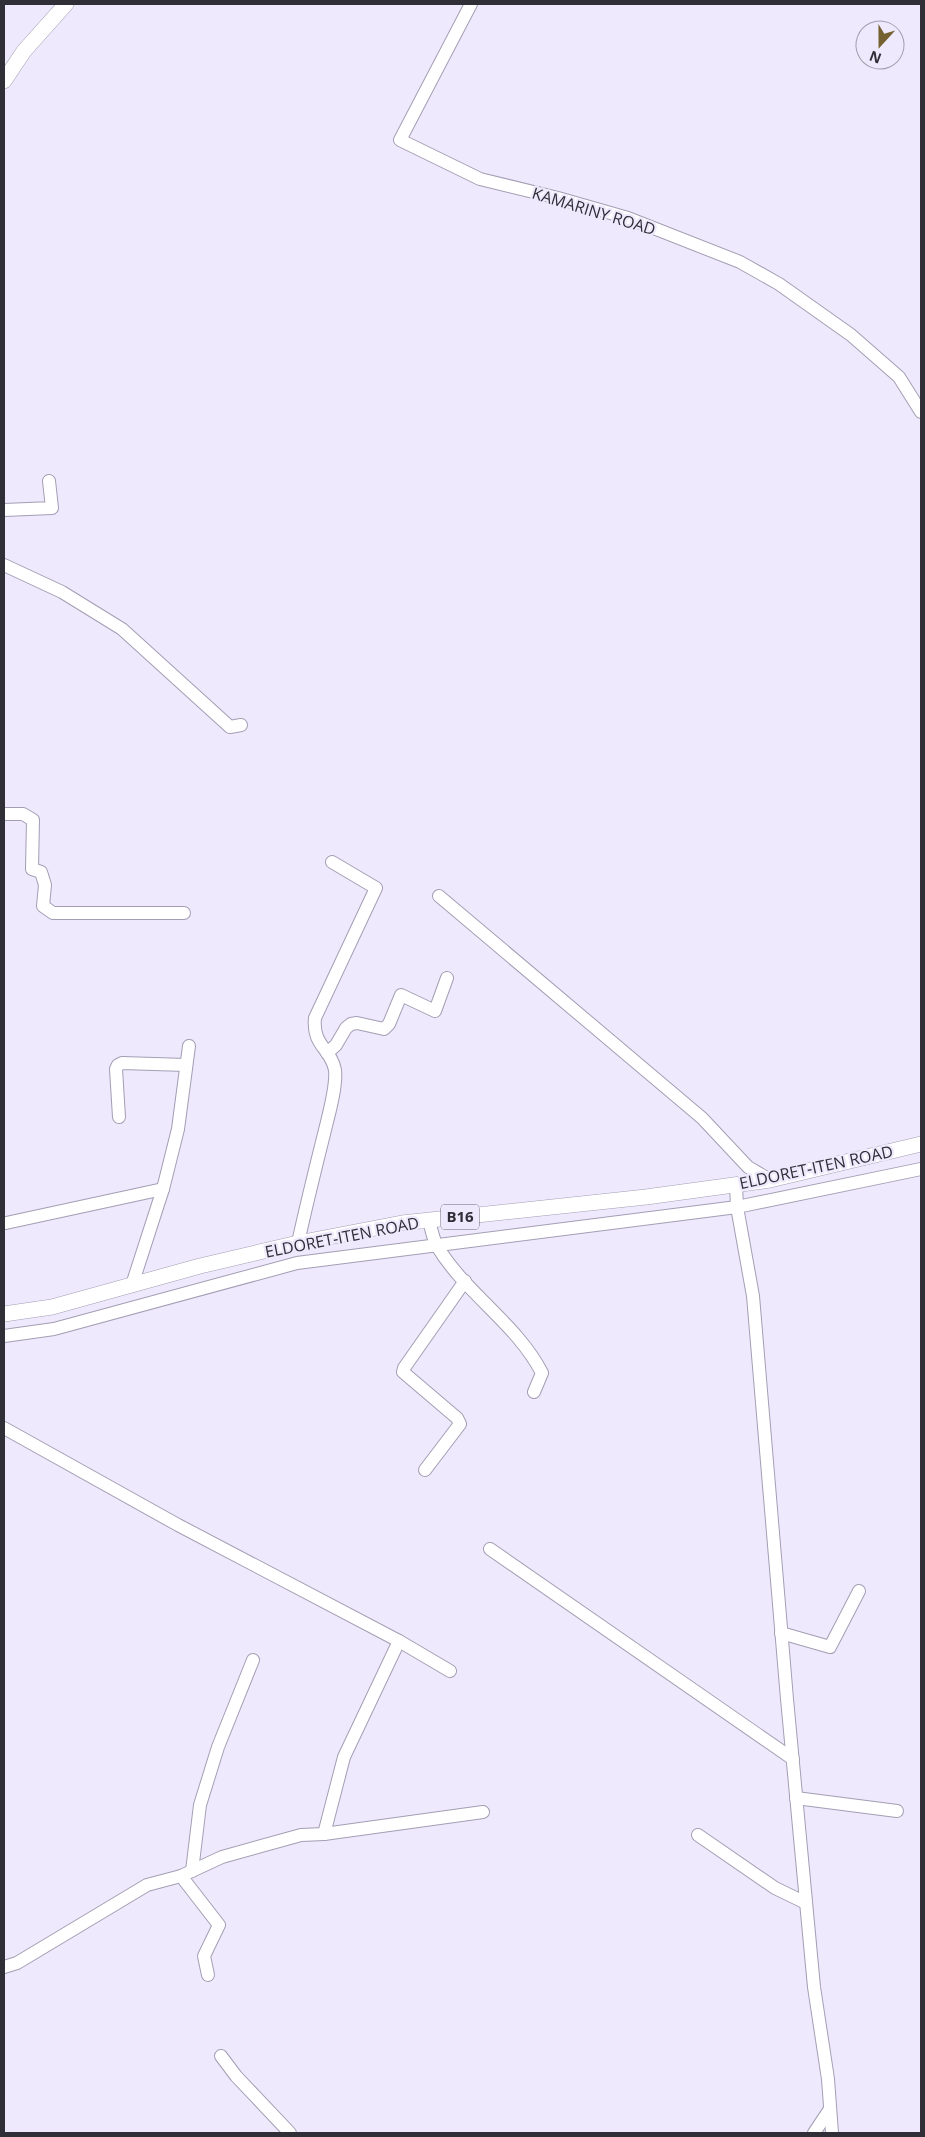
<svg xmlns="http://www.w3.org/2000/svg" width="925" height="2137" viewBox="0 0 925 2137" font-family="'Open Sans',sans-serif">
	<rect width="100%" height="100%" fill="#eee9fc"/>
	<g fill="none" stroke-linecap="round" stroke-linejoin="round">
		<g stroke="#a49eb4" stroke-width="14">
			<g id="minor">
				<path d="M471,4L400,140L480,179L558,198L628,218L740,262L779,284L851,335L899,377L921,412"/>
				<path d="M4,510L52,508L49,481"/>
				<path d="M4,565L62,592L122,629L230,727L241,725"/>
				<path d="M4,814H23L33,820L32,869L41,872L45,885L43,906L53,913H184"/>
				<path d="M439,896L702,1118L748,1167L770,1180"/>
				<path d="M327,1053L336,1045L346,1028L351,1024L357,1023L384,1029L389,1024L401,995L435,1011L447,978"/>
				<path d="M119,1117L116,1069L118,1065L122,1063L186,1065"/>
				<path d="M736,1185L737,1207L753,1296L787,1699L814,1987L828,2079L832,2133"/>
				<path d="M429,1220C431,1228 433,1239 437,1246C465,1293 517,1324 542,1373L534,1392"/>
				<path d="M6,1223L163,1189"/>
				<path d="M298,1243C306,1206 315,1170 324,1134C328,1117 337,1087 335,1070C331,1048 312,1046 315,1018L376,888L332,862"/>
				<path d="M132,1285L163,1189L178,1129L189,1046"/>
				<path d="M4,1336L54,1329L297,1263L737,1207L921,1169"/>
				<path d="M4,1428L178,1525L399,1641L450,1671"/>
				<path d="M425,1470L460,1424L457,1418L403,1372L404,1368L465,1281"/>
				<path d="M490,1549L793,1759"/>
				<path d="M781,1633L830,1647L859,1591"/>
				<path d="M796,1798L897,1811"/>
				<path d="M324,1834L483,1812"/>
				<path d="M698,1835L775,1888L806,1903"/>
				<path d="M192,1871L200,1805L218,1747L253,1660"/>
				<path d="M181,1876L219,1925L204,1956L208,1975"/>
				<path d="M4,1967L17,1963L147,1885L181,1876L222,1857L301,1835L324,1834L344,1757L399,1641"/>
				<path d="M221,2056L236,2076L290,2133"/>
				<path d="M814,2133L830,2109"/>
			</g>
		</g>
		<g stroke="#a49eb4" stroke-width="16">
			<g id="major">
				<path d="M4,81L24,51L66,4"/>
				<path d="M4,1314L52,1307L200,1266L298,1243L402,1223L646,1197L770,1180L921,1144"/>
			</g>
		</g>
		<use href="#minor" stroke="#fff" stroke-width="12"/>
		<use href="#major" stroke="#fff" stroke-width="15"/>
	</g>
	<g text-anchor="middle" stroke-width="4.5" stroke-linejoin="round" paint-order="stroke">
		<rect fill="#eee9fc" stroke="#696672" stroke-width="1" x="441" y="1204.5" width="38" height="25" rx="4"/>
		<g font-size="15" font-weight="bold" fill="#302e37">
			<text x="460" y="1222">B16</text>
		</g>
		<g font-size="16" fill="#302e37" stroke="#eee9fc">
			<text transform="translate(594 211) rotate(17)" y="6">KAMARINY ROAD</text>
			<text transform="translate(816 1167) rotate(-12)" y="6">ELDORET-ITEN ROAD</text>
			<text transform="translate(342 1237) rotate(-11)" y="6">ELDORET-ITEN ROAD</text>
		</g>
	</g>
	<rect width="925" height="2137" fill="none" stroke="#302e37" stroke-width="10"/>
	<g transform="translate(880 45) rotate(201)"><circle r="24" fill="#eee9fc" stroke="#a29ead"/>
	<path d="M0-4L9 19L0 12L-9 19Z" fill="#75602f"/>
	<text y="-8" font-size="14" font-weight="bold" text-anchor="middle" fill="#302e37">N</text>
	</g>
</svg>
